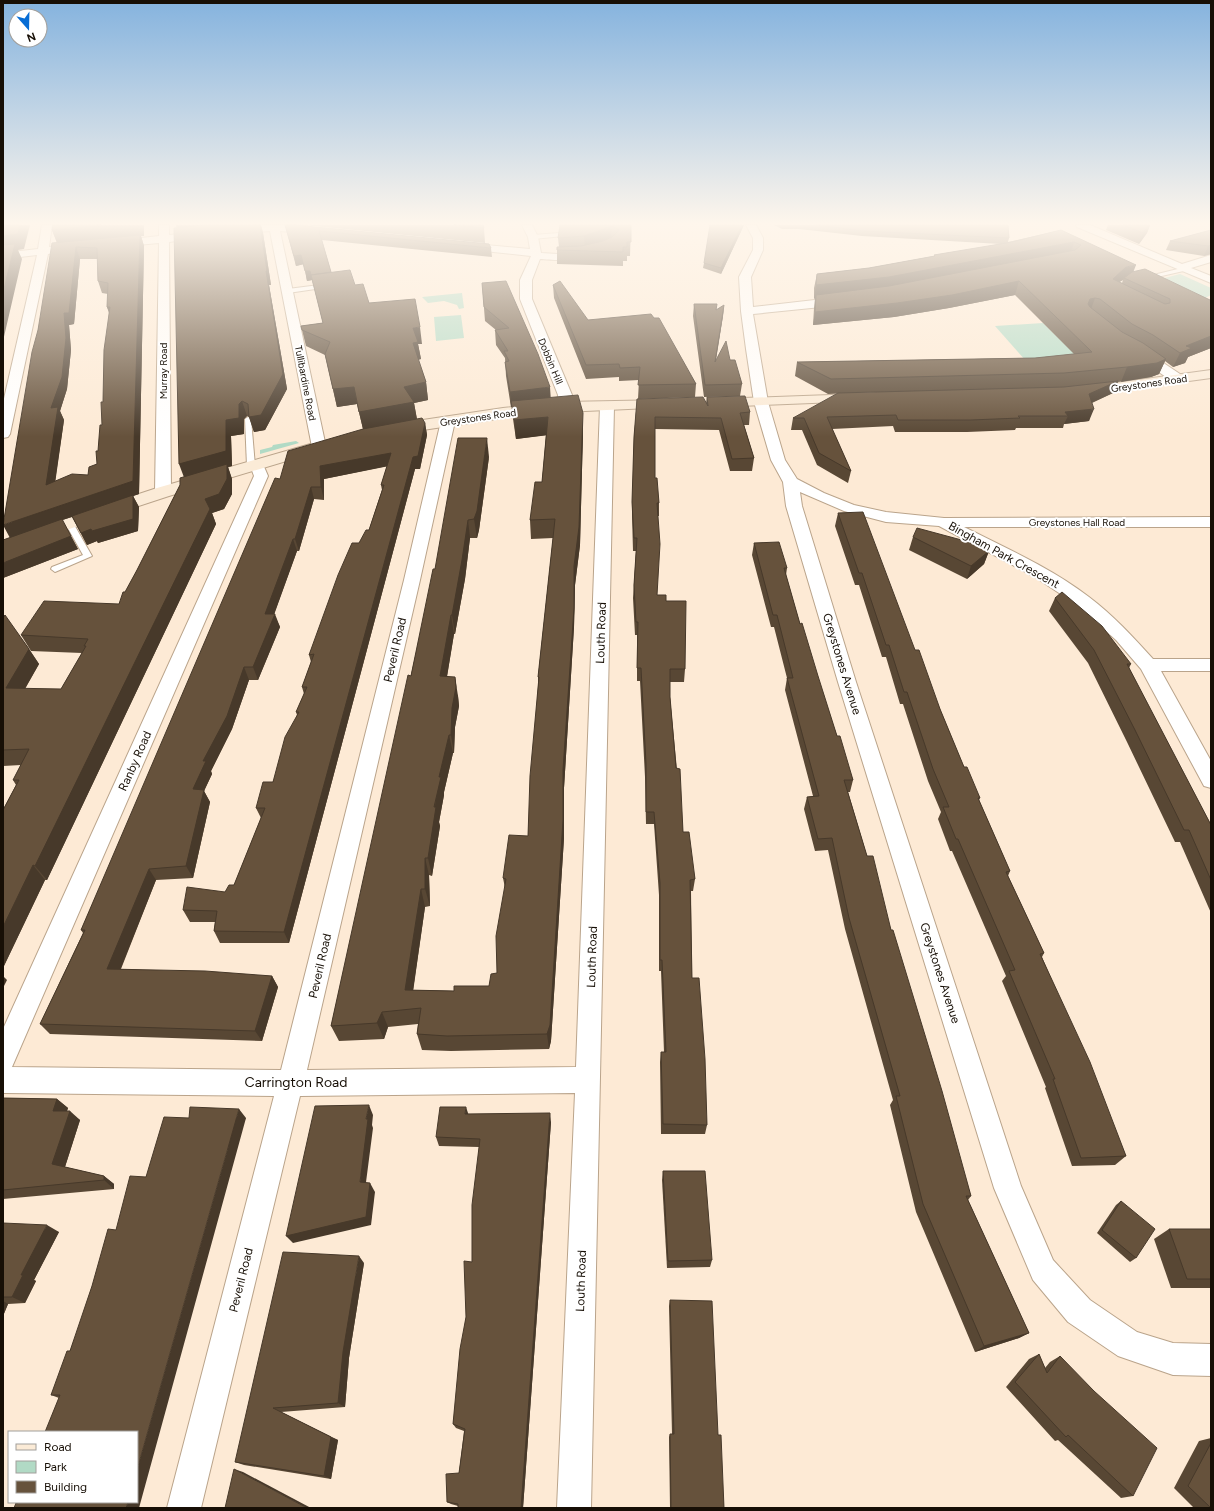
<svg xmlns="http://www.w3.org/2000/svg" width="1214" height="1511" viewBox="0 0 1214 1511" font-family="Figtree,sans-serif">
	<rect width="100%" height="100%" fill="#fdead5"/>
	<g fill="#b1dac5">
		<path d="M1180,274L1211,288V295L1197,302L1142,284Z"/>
		<path d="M462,293L464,308L459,309L457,305L444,301L428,303L422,297Z"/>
		<path d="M461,315L464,338L436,341L434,317Z"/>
		<path d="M1043,323L1080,359L1026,361L995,326Z"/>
		<path d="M296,441L299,443L260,454V450L272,447L273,445Z"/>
	</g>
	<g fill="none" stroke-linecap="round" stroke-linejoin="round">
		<g stroke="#baa48b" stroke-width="2">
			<g id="lane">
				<path d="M572,232L574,233V235L533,239L530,237L533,235Z"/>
				<path d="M1186,267L1189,269L1188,270L1144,280L1141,278Z"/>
				<path d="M327,284L329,285V287L288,293L285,291L288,289Z"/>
				<path d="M248,417L251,419L255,466L251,468L247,466L245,419Z"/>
				<path d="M66,521H72L92,556L55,572L51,569L52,567L83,555L65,523Z"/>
			</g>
		</g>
		<g stroke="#baa48b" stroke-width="2">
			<g id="street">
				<path d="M42,225H52L49,247L79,244L84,247L79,250L48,254L10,434L8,437L3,438V403L37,255L3,259V253L38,249Z"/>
				<path d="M159,225H169V235L202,232L207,235L202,238L169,242L171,492L168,495L163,497L158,495L155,492L159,243L115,247L110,244L115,241L159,236Z"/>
				<path d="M261,225C273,225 312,223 319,231L314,234L280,231L326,447L324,450L319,451L314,450L312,447L270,231L234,234L229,231L234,228Z"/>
				<path d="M522,225H532L538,237L541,253L558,254L584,251L589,254C583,262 551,260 540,259L532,280V299L572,395L571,407L569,410H559L557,407L558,395L520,299V280L531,256L465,249L460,246L465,243L530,249L528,237Z"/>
				<path d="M746,225H756L763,238V250L751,277L753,307L841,297L845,299L847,301L845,303L841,305L753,314L768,402L785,460L797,479L824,493L854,505L886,512L944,518L1211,517V527H964C1006,548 1051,568 1089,597C1113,615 1133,637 1153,659H1211V671H1161L1211,761V788L1204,786L1141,669L1116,640L1077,605L1035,577L939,526L886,522L844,511L800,492L802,506L856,682L1021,1186L1053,1260L1090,1300L1137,1332L1173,1343L1211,1344V1376L1173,1375L1118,1356L1068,1322L1033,1280L994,1188L838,682L786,506L783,482L771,460L754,402L746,349L741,311L739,277L753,250V238Z"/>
				<path d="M1076,225H1090L1182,264L1211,255V262L1191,268L1211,276V283L1077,227Z"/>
				<path d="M1140,349L1144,350L1183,376L1185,379L1183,382H1173L1136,356L1134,353L1136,350Z"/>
				<path d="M607,402L612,403L614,406L591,1508H557L575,1093L300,1096L201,1508H167L274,1096L3,1093V1029L254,476L250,465L252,462L257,461L262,462L268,476L12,1067H10L281,1070L404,580L441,421L443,418L448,417L453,418L455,421L420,580L307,1070L576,1067L600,406L602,403Z"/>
			</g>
		</g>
		<g stroke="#baa48b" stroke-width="2">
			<g id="secondary">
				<path d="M1211,370V378L1086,395L1081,394L1079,391L1081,388L1086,387Z"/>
				<path d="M858,394L863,395L865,398L863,401L716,407L711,406L709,403L711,400L716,399Z"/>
				<path d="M666,400L671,401L673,404L671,407L564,412L503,418L396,434L391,432L388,429L391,426L396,424L503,408L564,402Z"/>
				<path d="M314,443L320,445L322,448L320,451L169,496L75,527L3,553V542L63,519L157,488Z"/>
			</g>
		</g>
		<use href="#lane" fill="#fff" fill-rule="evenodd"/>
		<use href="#street" fill="#fff" fill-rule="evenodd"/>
		<use href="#secondary" fill="#fbebd7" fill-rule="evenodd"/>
	</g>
	<g fill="#584734" fill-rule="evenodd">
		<path d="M176,225H261L263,233L271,285H269L287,389L265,430L254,432L249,417L247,416L244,419V434L231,436L232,466L228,467L232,479V494L224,509L212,513L216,524L47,880H45L3,968V810L16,785L13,780L21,765L3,766V614L29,649L39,664L25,689H61L82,653L31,651L21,635L119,604L137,570L184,477L177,228Z"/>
		<path d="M285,225L491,248L492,257L322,240L331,272L355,285L369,303L422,344H418L421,359L418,360L426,382L428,400L414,403L417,419L425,423L427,435L420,469H415L289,943H220L214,931L215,922H190L183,910L225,892L234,885L261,818L256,808L273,782L297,715L296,712L304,694L302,687L311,662L309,655L359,543L369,530L382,490L381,485L387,466L324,479V500L314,499L299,551H297L274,614L280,627L258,680H249L232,729L211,771L212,774L204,791L210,802L193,878L156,880L121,969L272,976L278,987L262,1041L50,1034L40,1024L83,933L81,930L280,479L363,429L357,404L337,407L325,355L306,346L301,326L323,323L312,280L307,281L304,264L296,266Z"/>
		<path d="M304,225H483L484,228L485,243Z"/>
		<path d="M560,225H631L630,256H627V261H623V266L557,264V250L559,247L558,238Z"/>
		<path d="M744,225L721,274L703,268L704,263Z"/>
		<path d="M774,225H1008L1009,238L1008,242L1061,230L1133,272L1210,300H1211V348L1188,357L1185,363L1173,367L1165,361L1159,374L1151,377L1118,382L1113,393L1092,403L1089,421L1064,424L1063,428H1016L1015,430L967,432H895L893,426L832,429L851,471L848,483L817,465L802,430H791L793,418L878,392L828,394L795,376L797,362L1035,358L1074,354L1015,295L949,308L894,317L813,325L814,308L815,298L814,299V288L817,274L869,268L934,256V255L1001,244L862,236L799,229H782ZM1123,280L1122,283L1119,282Z"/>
		<path d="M1108,225H1150L1147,233L1139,244L1106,230Z"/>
		<path d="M52,230L144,236H141L144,246L139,494L133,496L139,507L138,531L98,543L97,541L87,545L72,517L62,520L78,549L3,578L10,537L38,330L57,243ZM80,259H97L98,281L102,293L108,294L107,307L109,313L103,402L102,425L97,464L88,475L55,481L64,420L60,411L67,389L71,350L69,325L74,324Z"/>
		<path d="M1211,230V254L1204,256L1166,250L1170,241Z"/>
		<path d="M482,283L550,398L583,432L580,545L575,585L574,627L564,788V838L551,1041L549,1049L451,1051L422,1050L417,1034L418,1024L388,1027L384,1039L339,1041L331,1026L435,569L489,457L479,530L477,538H470L465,579L455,634H454L447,676L458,696L459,706L455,727L454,753H453L444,792V795L439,822L440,826L432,876L429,875L430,906L425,907L413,990L454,991L489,986L497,973L505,888L503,878L528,836L538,686V677L553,538L531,539L530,520L542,482L546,435L516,439L513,419L512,407H511L506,376L505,358L496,345L495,330H496L485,321Z"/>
		<path d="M553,285L588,320L654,318L696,384L695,397L638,399L639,380L619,381V377L586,379L554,298Z"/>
		<path d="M694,304L717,310L724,305L723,316L716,360H730L742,384L740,396L704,397L693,316Z"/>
		<path d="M707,397L750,412L749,425H744L754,458L752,471H730L719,430L655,429V478L659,503V516H658L657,595L666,601L685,669L684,682H670V697L683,832L695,879L693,891H691L692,978L707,1125L705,1134H661L660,1062L661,1052H664L661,971H659V895L654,824H646L645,777L640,681H637V635H635L633,598L636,551H633L632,515L634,437L637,399L706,403Z"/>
		<path d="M838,513L915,650L940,709L964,767L980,798L979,800L1010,871L1008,876L1044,953L1042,957L1126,1156L1115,1165L1072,1166L1045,1088L1046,1087L1002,981L1006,976L952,851H950L938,819L941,812L928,781L903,704H900L886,657H882L859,585H855L835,526Z"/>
		<path d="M913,537L989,551L984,564L967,579L909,550Z"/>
		<path d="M754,543L787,568L786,575L800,624L837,736L853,780L850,792H848L867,856L891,930L971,1196L968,1200L1029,1333L1019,1338L975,1352L916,1212L890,1105L893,1100L845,929L828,850L815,851L804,809L807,797L813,796L785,690L787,678L774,627H771L752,555Z"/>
		<path d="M1055,598L1131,664L1129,668L1211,825V913L1180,842H1175L1127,742L1088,663L1049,611Z"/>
		<path d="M3,1098L57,1099L68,1108L67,1111L80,1120L65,1167L104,1176L114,1184V1189L3,1199Z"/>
		<path d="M468,1114L551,1122L523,1508H458V1506L451,1504L447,1502L459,1473L464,1431L456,1428L453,1424L466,1317L472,1262L479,1147L439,1146L436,1137Z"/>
		<path d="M189,1118H246L18,1503L59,1398L51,1395L70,1351L116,1230L146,1177Z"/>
		<path d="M663,1171L712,1260L710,1267L667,1268L662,1180Z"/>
		<path d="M1121,1201L1136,1258L1130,1262L1097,1233L1116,1205Z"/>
		<path d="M3,1223L59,1232L34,1280L36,1281L25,1303L8,1304L3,1316Z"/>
		<path d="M1169,1229H1211V1288H1171L1154,1239Z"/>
		<path d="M364,1263L349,1358L345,1407L281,1412L338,1440L331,1479L244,1465L235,1462Z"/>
		<path d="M670,1300L718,1435L724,1508H670L669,1437L670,1434H672L669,1306Z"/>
		<path d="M1039,1354L1045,1368L1050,1362L1060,1356L1133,1496L1121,1498L1058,1440L1055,1441L1006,1387L1029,1359Z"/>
		<path d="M1211,1438V1508H1194L1174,1488L1199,1441Z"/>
	</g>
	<g fill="#47392a">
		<path d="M20,225H30L24,249L18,250L22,259L3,341V236Z"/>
		<path d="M101,225H144V236H141L144,246L139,494L133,496L139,507L138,531L98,543L97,541L87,545L81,533L133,496L10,538L3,525L133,481L140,237L58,245L52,230Z"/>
		<path d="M176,225H247L178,232Z"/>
		<path d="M260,225H261L263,233L271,285H269L287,389L265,430L254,432L249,417L266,271Z"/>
		<path d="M742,225H744L721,274V268Z"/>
		<path d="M1149,225H1150L1147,233L1139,244L1143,233Z"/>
		<path d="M612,226L611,240L585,250L584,236Z"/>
		<path d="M1074,242L1070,255L886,291L816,295L815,298L814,299L816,285Z"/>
		<path d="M1211,245V254L1204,256L1208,246Z"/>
		<path d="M76,247L80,259L74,324L69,325L71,350L67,389L60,411L64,420L53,498L46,485L51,408L64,313Z"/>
		<path d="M301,255L304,264L296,266L294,256Z"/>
		<path d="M1136,265L1131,278H1124L1123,280L1121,281L1108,293L1113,279L1126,267Z"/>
		<path d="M305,271H310L312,280L307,281Z"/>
		<path d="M1019,281L1015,295L949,308L894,317L813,325L815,312Z"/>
		<path d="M1095,298L1090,312L1085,313L1090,299Z"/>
		<path d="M724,305L723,316L713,374L715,362Z"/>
		<path d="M107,307H110L112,319Z"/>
		<path d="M420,327L422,344H418L421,359L415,360L413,343V328Z"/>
		<path d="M1211,336V348L1188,357L1185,363L1173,367L1180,353L1186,346Z"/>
		<path d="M1166,359L1159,374L1151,377L1121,382L1127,367Z"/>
		<path d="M1118,381L1113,393L1084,406L1089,394Z"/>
		<path d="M426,382L428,400L414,403L417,420L363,429L359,412L404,387Z"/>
		<path d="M354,387L357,404L337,407L333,389Z"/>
		<path d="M550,387L551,402L511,401L512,407H511L510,392Z"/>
		<path d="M242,401L247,416L244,419V434L231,436L232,466L228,467L232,479V494L224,509L212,513L216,524L47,880L35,866L185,480L179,464L226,420L239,404Z"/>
		<path d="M1094,409L1089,421L1064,424L1068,416L1065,412Z"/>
		<path d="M583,413V432L580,545L575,585L574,627L564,788V838L551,1041L549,1049L547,1034L563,770Z"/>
		<path d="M548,417L549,435L516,439L514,420Z"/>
		<path d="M425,423L427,435L420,469H415L289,943L284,932L413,457Z"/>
		<path d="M487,438L489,457L479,530L477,538L474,519Z"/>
		<path d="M391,453L394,465L324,479V500L321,487L320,466Z"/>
		<path d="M311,487L314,499L299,551L295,539Z"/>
		<path d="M468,520L470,538L465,579L455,634L452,615Z"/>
		<path d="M71,536L78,549L3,578V563Z"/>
		<path d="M293,539L297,551L270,626L265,614Z"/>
		<path d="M989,551L984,564L967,579L971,566Z"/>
		<path d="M275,614L280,627L258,680L253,667Z"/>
		<path d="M451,615L454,634L444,695L440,676Z"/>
		<path d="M29,649L39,664L16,704L6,688Z"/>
		<path d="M244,667L249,680L232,729L211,771L212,774L204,791L210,802L193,878L186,866L193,789L203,761Z"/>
		<path d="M455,677L458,696L459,706L455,727L454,753L451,735L452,708Z"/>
		<path d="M449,735L453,753L444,792V795L439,822L440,826L432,876L428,858L439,777Z"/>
		<path d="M425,858L429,875L430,906L425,889Z"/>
		<path d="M33,865L45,880L3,968V927Z"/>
		<path d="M149,869L156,880L116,980L107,969Z"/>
		<path d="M421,889L425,907L411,1006L405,990Z"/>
		<path d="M3,976L7,980L3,988Z"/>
		<path d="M272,976L278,987L262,1041L255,1031Z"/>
		<path d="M382,1012L388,1027L384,1039L377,1023Z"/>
		<path d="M57,1099L68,1108L63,1120L53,1111Z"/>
		<path d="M369,1105L373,1115L372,1125L373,1128L365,1190L360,1182L366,1119Z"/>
		<path d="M466,1107L469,1116L465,1114Z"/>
		<path d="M239,1109L246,1118L139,1508H126L128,1502H137V1470Z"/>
		<path d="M70,1111L80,1120L63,1173L52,1164Z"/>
		<path d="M550,1113L551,1122L523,1508H521Z"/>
		<path d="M104,1176L114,1184V1189L104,1180Z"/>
		<path d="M370,1183L375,1192L371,1225L293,1243L286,1236Z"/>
		<path d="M47,1225L59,1232L34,1280L36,1281L25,1303L12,1297L21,1275Z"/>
		<path d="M359,1256L364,1263L349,1358L345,1407L338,1403L343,1352Z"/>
		<path d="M3,1301L8,1304L3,1316Z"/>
		<path d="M1029,1333L1019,1338L975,1352L984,1346Z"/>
		<path d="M331,1437L338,1440L331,1479L324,1476Z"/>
		<path d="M234,1469L243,1472L311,1508H307Z"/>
	</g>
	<g fill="#66523c" stroke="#47392a" fill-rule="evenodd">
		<path d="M3,225H20L18,234L3,236Z"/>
		<path d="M53,225H101L52,230Z"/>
		<path d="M205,225H260L267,271H266L283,374L261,415L249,417L248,404L242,401L239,404V418L226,420V451L179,464L174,228Z"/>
		<path d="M285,225H295L489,244L491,248L319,231L331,272L311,275L310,271H305L301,255L294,256Z"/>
		<path d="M454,225H483L484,228Z"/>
		<path d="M560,225H631V242H627V247H623V252L557,250V247L581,246L603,241L612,237L619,230L612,226L584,236L558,238Z"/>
		<path d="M710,225H742L721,268L704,263Z"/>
		<path d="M816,225H1008L1009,238L863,231Z"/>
		<path d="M1123,225H1149L1143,233Z"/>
		<path d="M1061,230L1136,265L1126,267L1113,279L1165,304L1170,303V299L1124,278L1132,272L1145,269L1210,300H1211V336L1186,346L1192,348L1180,353L1153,335L1132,324L1100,299L1095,298L1090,299L1088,304L1090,307L1122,332L1143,343L1166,359L1157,363L1127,367L1064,373L831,379L797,362L1035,358L1092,352L1019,281L952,295L897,303L815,312L816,295L889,286L1075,250L1081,245L1074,242L889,277L816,285L817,274L869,268L935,256L934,255L1012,242Z"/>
		<path d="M1211,230V245L1208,246L1170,241Z"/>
		<path d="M140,235L133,481L3,525L32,352L38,330L52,243ZM76,247L97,248L98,281L108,283L107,307H110L104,350L103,402H101L102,425H100L98,451H96L97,464L89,467L88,475L72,474L46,485L58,407L51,408L62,377L66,338L64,313H69Z"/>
		<path d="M15,244L3,293V245Z"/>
		<path d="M350,270L355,285L363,284L369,303L415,299L420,327L413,328L418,342L413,343L426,382L404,387L414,402L359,412L354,387L333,389L325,354L330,342L302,330L301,326L323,323L311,275Z"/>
		<path d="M506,281L538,354L550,387L510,392L505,362L509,361L504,351H508L495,330L509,328L484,307L482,283Z"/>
		<path d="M560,281L588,320L651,314L654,318H659L696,384L638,385L640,367L620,368L619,364L586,365L553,285Z"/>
		<path d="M694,304H717L716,310L724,305L715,362L726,341L730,360H735L742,384L705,385Z"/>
		<path d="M1118,381L1089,394L1094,409L1065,412L1068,416H1018L1020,418L971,420H898L896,415L827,417L851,471L819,453L804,418H793L838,393L1064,387Z"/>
		<path d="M578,395L583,413L579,527L574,566V608L563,770V820L550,1025L547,1034L447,1036L417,1034L421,1008L382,1012L377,1023L331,1026L408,675L411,676L433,569H435L458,438H487L477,511L474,519L468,520L462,560L452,615H451L440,676L455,677L456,687L452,708L451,735H449L439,777H441L434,807H436L428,858H425V889H421L405,990L454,991V986H489L491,974L497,973L496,936L506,879L503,878L509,835L528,836L530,776L539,677H538L555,519L530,520L535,482H542L548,417L514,420L511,401Z"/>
		<path d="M745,396L750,412L740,413L754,458L732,459L721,418L655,417V478H657L659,503H657L660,544L657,595H666V601H686L685,669H670V697L676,768L680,769L683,832H689L695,879L690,880L692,978H699L705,1059L707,1125L663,1124L661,1052H666L662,960H660V883L654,812H646V764L641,668H637L638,622H636L634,585L637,538H634L632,502L634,437L637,399L703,397L708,406L707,397Z"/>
		<path d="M422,418L425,423L418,456L413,457L284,932L214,931L217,911L183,910L187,887L225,892L229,885H234L265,808H256L263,782H273L285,737L299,712H296L307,687H302L314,654L309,655L338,575L352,543H359L366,530H369L384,485H381L391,453L320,466L321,487H311L295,539H293L265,614H275L253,667H244L227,716L203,761H206L193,789L204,790L186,866L149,869L107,969L205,971L272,976L255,1031L40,1024L85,930H81L275,478L280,479L288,451L363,429Z"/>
		<path d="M227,464V479L219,494L205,499L210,509L35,866L33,865L3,927V810L19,780H13L29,749L3,750V618L5,615L29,649L6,688L61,689L86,646H84L88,639L21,635L44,601L119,604L123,592H125L137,570L180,485V478Z"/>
		<path d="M133,495V519L92,531L91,529L81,533L72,516Z"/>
		<path d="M863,512L915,650H919L940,709L964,767H967L980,798H978L1010,871L1006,872L1044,953L1040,954L1090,1062L1126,1156L1081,1158L1053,1079H1055L1009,971L1015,970L958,839H956L943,807H949L933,769L907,692H904L889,645H886L862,573H859L838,513Z"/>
		<path d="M62,519L71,536L3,563V540Z"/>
		<path d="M917,528L969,542L989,551L971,566L913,537Z"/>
		<path d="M779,542L787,568H784L800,624L802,623L818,676L837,736H840L853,780H844L867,856H873L891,930H893L942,1091L971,1196H966L1029,1333L984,1346L923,1204L896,1096H900L849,918L832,838L818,839L807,797L819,796L787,678H793L777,615H773L754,543Z"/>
		<path d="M1062,592L1102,626L1131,664H1127L1211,825V880L1189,830H1184L1135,730L1094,650L1055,598Z"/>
		<path d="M3,1098L57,1099L53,1111H70L52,1164L104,1176V1180L3,1190Z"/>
		<path d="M369,1105L366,1119H368L360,1182L370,1183L366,1217L286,1236L315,1106Z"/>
		<path d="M190,1107L239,1109L137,1470V1432H45L60,1395H51L67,1351H70L92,1286L108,1229L116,1230L130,1176L146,1177L164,1117L189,1118Z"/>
		<path d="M440,1107H466L465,1114L550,1113L521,1508H458V1504L447,1502L446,1474L459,1473L465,1429L453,1424L460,1349L466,1317L464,1261L472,1262V1205L480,1139L436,1137Z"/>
		<path d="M663,1171H705L712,1260L668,1261Z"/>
		<path d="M1121,1201L1155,1229L1136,1258L1102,1230Z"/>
		<path d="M3,1223L47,1225L21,1275H23L12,1297H3Z"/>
		<path d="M1169,1229H1211V1279H1187Z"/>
		<path d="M283,1252L359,1256L343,1352L338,1403L273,1408L331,1437L324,1476L235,1462Z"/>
		<path d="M670,1300L712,1301L718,1435H721L724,1508H671L670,1434H674Z"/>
		<path d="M1039,1354L1047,1373L1060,1356L1094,1391L1157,1448L1133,1496L1068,1435L1066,1437L1015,1382Z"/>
		<path d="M1211,1443V1508L1188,1486Z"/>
		<path d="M234,1469L307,1508H225Z"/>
		<path d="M18,1502H128L126,1508H14L16,1503H18Z"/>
	</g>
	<linearGradient id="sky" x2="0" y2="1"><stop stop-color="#85b3de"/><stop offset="0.51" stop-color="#fef6ec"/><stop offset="1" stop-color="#fef6ec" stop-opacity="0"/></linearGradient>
	<rect width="1214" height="437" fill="url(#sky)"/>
	<g text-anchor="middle" stroke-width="4" stroke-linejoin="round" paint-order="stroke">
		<g font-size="10" fill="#170f06" stroke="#fff">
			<text transform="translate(551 361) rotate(67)" y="4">Dobbin Hill</text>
			<text transform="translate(163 371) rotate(-90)" y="4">Murray Road</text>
			<text transform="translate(306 383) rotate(79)" y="4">Tullibardine Road</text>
			<text transform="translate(1149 383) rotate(-8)" y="4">Greystones Road</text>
			<text transform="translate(478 417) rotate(-8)" y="4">Greystones Road</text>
			<text x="1077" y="526">Greystones Hall Road</text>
		</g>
		<g font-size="12" fill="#170f06" stroke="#fff">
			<text transform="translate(1004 555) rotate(29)" y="4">Bingham Park Crescent</text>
			<text transform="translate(601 633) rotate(-88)" y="4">Louth Road</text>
			<text transform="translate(395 650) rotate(-77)" y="4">Peveril Road</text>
			<text transform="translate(842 664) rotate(73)" y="4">Greystones Avenue</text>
			<text transform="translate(135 761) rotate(-66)" y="4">Ranby Road</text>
			<text transform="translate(592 957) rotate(-88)" y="4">Louth Road</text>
			<text transform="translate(320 966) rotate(-77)" y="4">Peveril Road</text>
			<text transform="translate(940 973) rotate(72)" y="4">Greystones Avenue</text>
			<text transform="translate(241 1280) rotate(-76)" y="4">Peveril Road</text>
			<text transform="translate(581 1281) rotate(-88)" y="4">Louth Road</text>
		</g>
		<g font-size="14" fill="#170f06" stroke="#fff">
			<text x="296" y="1087">Carrington Road</text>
		</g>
	</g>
	<rect width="1214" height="1511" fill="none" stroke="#170f06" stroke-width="8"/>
	<rect x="8" y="1431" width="130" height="72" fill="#ffffff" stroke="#a29f9b"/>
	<rect x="16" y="1444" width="20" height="6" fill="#fbebd7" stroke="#a29f9b"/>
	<text x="44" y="1451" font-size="12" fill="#170f06">Road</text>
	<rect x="16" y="1461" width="20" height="12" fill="#b1dac5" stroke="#a29f9b"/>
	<text x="44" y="1471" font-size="12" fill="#170f06">Park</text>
	<rect x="16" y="1481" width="20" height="12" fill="#66523c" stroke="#a29f9b"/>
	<text x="44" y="1491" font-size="12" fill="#170f06">Building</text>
	<g transform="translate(28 28) rotate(160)"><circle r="19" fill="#ffffff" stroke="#a29f9b"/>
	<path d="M0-3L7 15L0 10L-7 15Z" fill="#076dd5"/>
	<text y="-6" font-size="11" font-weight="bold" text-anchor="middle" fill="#170f06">N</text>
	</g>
</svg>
